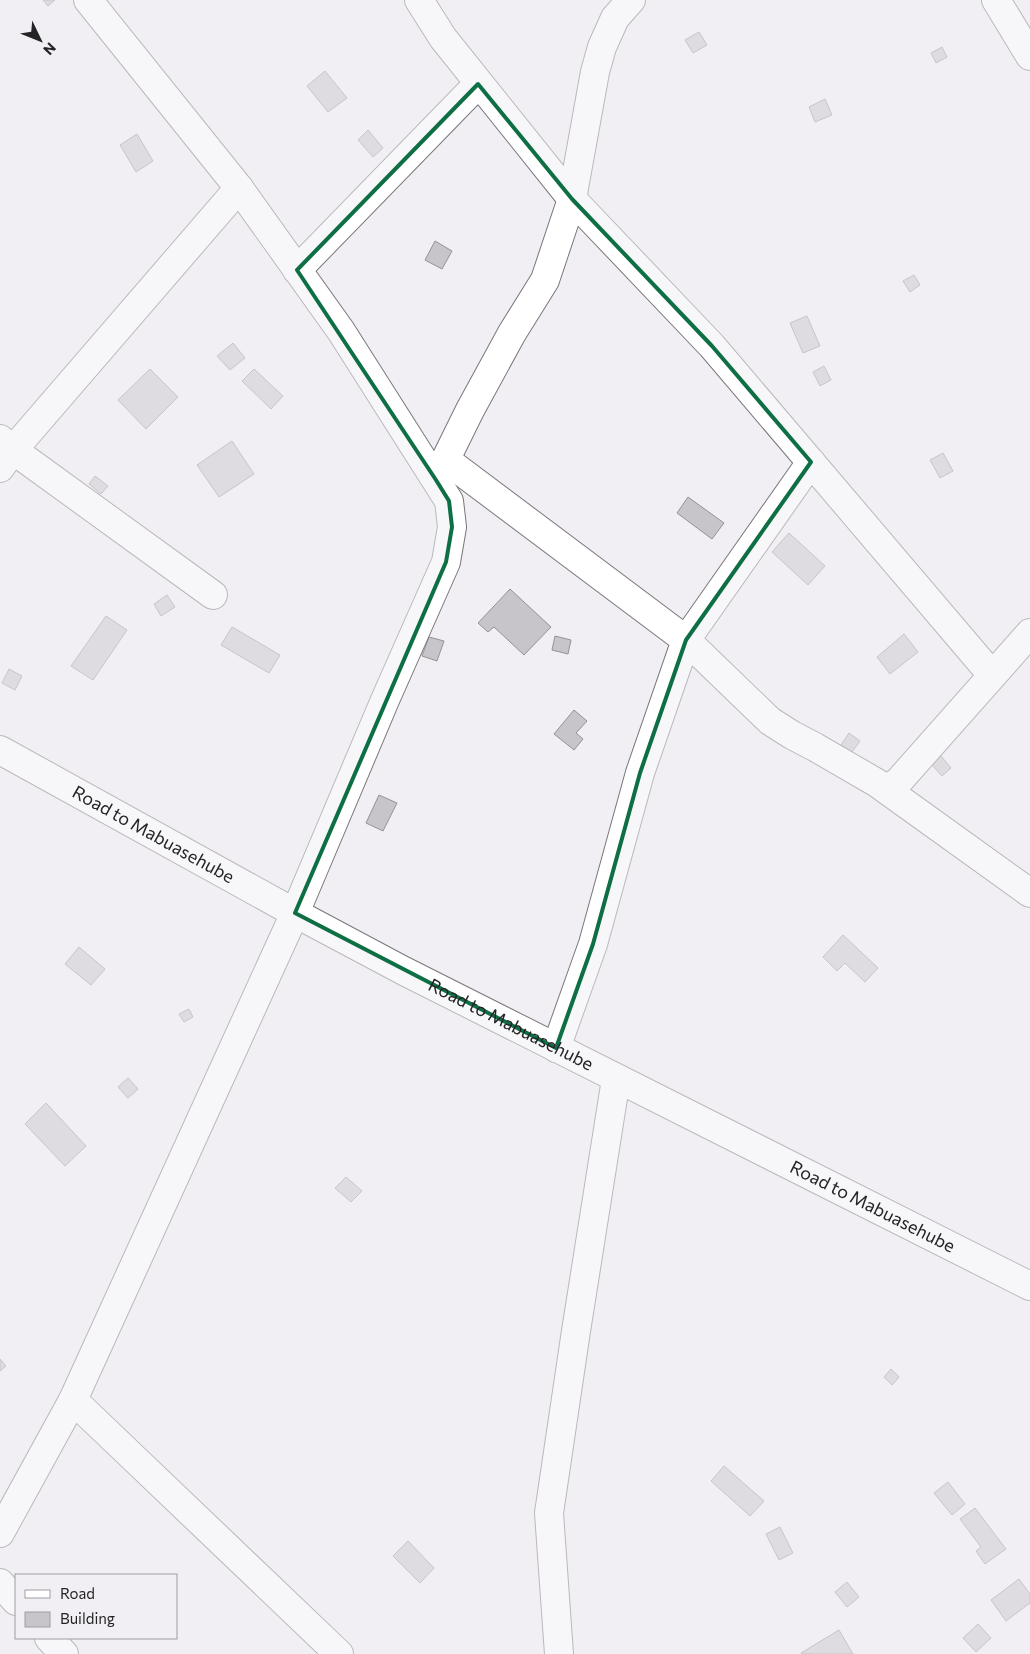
<svg xmlns="http://www.w3.org/2000/svg" width="1030" height="1654" viewBox="0 0 1030 1654" font-family="Commissioner,sans-serif">
	<rect width="100%" height="100%" fill="#f1eff3"/>
	<g fill="#c7c5c9" stroke="#949296">
		<path d="M43,0H55L48,6Z"/>
		<path d="M699,32L707,45L693,53L685,40Z"/>
		<path d="M942,47L947,57L936,63L931,53Z"/>
		<path d="M325,71L347,98L328,112L307,86Z"/>
		<path d="M825,99L832,115L815,122L809,107Z"/>
		<path d="M368,130L383,148L373,157L358,140Z"/>
		<path d="M137,134L153,161L136,172L120,145Z"/>
		<path d="M435,241L452,251L442,269L425,260Z"/>
		<path d="M914,275L920,285L910,292L903,281Z"/>
		<path d="M807,316L820,346L803,353L790,323Z"/>
		<path d="M233,343L245,358L230,370L217,356Z"/>
		<path d="M824,366L831,380L820,386L813,372Z"/>
		<path d="M150,369L178,397L146,429L118,400Z"/>
		<path d="M254,369L283,396L271,409L242,381Z"/>
		<path d="M232,441L254,474L219,497L197,465Z"/>
		<path d="M943,453L953,471L940,478L930,460Z"/>
		<path d="M95,476L108,486L101,494L89,484Z"/>
		<path d="M688,497L724,523L712,539L677,513Z"/>
		<path d="M789,533L825,566L808,585L772,552Z"/>
		<path d="M510,589L551,627L524,655L494,627L488,632L478,623Z"/>
		<path d="M167,595L175,607L161,616L154,604Z"/>
		<path d="M106,616L127,630L93,680L71,666Z"/>
		<path d="M232,627L280,655L269,673L221,645Z"/>
		<path d="M904,634L918,652L890,674L877,657Z"/>
		<path d="M555,636L571,640L568,654L552,650Z"/>
		<path d="M429,637L444,641L437,661L422,656Z"/>
		<path d="M9,669L22,676L15,690L2,683Z"/>
		<path d="M574,710L587,721L576,733L583,739L574,750L554,734Z"/>
		<path d="M849,733L860,741L852,752L841,745Z"/>
		<path d="M941,756L951,768L942,776L931,764Z"/>
		<path d="M379,795L397,803L383,831L366,823Z"/>
		<path d="M843,935L878,968L865,982L845,963L837,971L823,957Z"/>
		<path d="M79,947L105,969L91,985L65,964Z"/>
		<path d="M189,1009L193,1017L184,1022L179,1014Z"/>
		<path d="M128,1078L138,1089L128,1098L118,1087Z"/>
		<path d="M46,1103L86,1146L65,1166L25,1124Z"/>
		<path d="M346,1177L362,1191L351,1202L335,1188Z"/>
		<path d="M0,1359L6,1366L0,1371Z"/>
		<path d="M891,1369L899,1377L892,1385L884,1377Z"/>
		<path d="M724,1466L764,1501L750,1516L711,1481Z"/>
		<path d="M948,1482L965,1504L952,1515L934,1493Z"/>
		<path d="M975,1508L1006,1549L985,1564L976,1551L981,1547L960,1519Z"/>
		<path d="M780,1527L793,1553L779,1560L766,1534Z"/>
		<path d="M408,1541L434,1568L420,1583L393,1556Z"/>
		<path d="M1019,1579L1030,1594V1603L1006,1621L991,1600Z"/>
		<path d="M847,1582L859,1597L847,1607L835,1592Z"/>
		<path d="M978,1624L991,1638L976,1652L963,1638Z"/>
		<path d="M839,1630L853,1654H802L801,1653Z"/>
	</g>
	<g fill="none" stroke-linecap="round" stroke-linejoin="round">
		<g stroke="#79777b" stroke-width="30">
			<g id="street">
				<path d="M419,0L443,38L572,199L712,346L992,675"/>
				<path d="M996,0L1030,56"/>
				<path d="M297,270L478,84"/>
				<path d="M0,439L13,450L213,595"/>
				<path d="M446,460L686,640L770,721L792,735L815,747L877,783L1030,893"/>
				<path d="M0,468L13,450L239,188"/>
				<path d="M437,477L470,410L512,333L545,280L572,199L595,72L602,47L615,18L631,0"/>
				<path d="M886,789L898,782L1030,633"/>
				<path d="M556,1048L593,944L640,773L686,640L811,462"/>
				<path d="M73,1400L339,1654"/>
				<path d="M0,1533L73,1400L295,913L385,700L446,562L452,527L449,501L341,331L239,188L88,0"/>
				<path d="M0,1583L16,1601"/>
				<path d="M49,1638L64,1654"/>
				<path d="M559,1654L549,1513L576,1331L616,1079"/>
			</g>
		</g>
		<g stroke="#79777b" stroke-width="30">
			<g id="secondary">
				<path id="s1" d="M0,750L295,913L404,971L1030,1286"/>
			</g>
		</g>
		<use href="#street" stroke="#fff" stroke-width="28"/>
		<use href="#secondary" stroke="#fff" stroke-width="28"/>
	</g>
	<path d="M0 0H1030V1654H0ZM478,84L572,199L712,346L811,462L686,640L640,773L593,944L556,1048L295,913L446,562L452,527L449,501L436,480L297,270Z" fill="#f1eff3" fill-opacity=".55" fill-rule="evenodd"/>
	<path fill="none" stroke="#0e6f45" stroke-width="4" stroke-linejoin="round" d="M478,84L572,199L712,346L811,462L686,640L640,773L593,944L556,1048L295,913L446,562L452,527L449,501L436,480L297,270Z"/>
	<g text-anchor="middle" stroke-width="4" stroke-linejoin="round" paint-order="stroke">
		<g font-size="18" fill="#242325" stroke="#f1eff3">
			<text dy="6" stroke="none"><textPath href="#s1" startOffset="175">Road to Mabuasehube</textPath></text>
			<text dy="6" stroke="none"><textPath href="#s1" startOffset="580">Road to Mabuasehube</textPath></text>
			<text dy="6" stroke="none"><textPath href="#s1" startOffset="985">Road to Mabuasehube</textPath></text>
		</g>
	</g>
	<rect x="15" y="1574" width="162" height="65" fill="#f1eff3" stroke="#9f9da1"/>
	<rect x="25" y="1590" width="25" height="8" fill="#ffffff" stroke="#9f9da1"/>
	<text x="60" y="1599" font-size="15" fill="#242325">Road</text>
	<rect x="25" y="1612" width="25" height="15" fill="#c7c5c9" stroke="#9f9da1"/>
	<text x="60" y="1624" font-size="15" fill="#242325">Building</text>
	<g transform="translate(40 40) rotate(133)" stroke="#f1eff3" stroke-width="4" paint-order="stroke">
	<path d="M0-4L9 19L0 12L-9 19Z" fill="#242325"/>
	<text y="-8" font-size="14" font-weight="bold" text-anchor="middle" fill="#242325">N</text>
	</g>
</svg>
